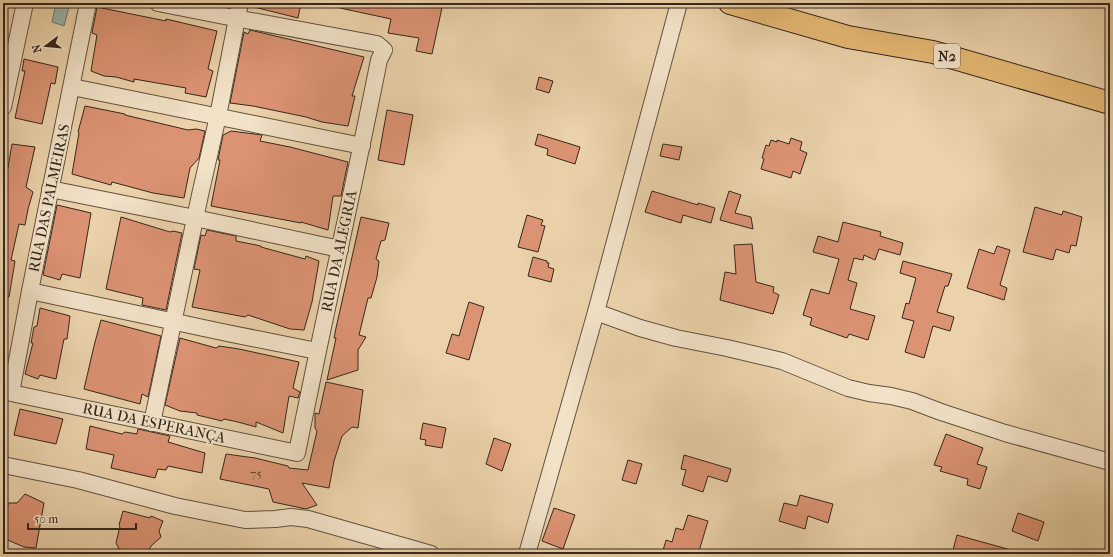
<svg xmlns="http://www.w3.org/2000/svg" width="1113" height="557" viewBox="0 0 1113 557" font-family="'IM FELL French Canon',serif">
	<rect width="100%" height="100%" fill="#ebd2aa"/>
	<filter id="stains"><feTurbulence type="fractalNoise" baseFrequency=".005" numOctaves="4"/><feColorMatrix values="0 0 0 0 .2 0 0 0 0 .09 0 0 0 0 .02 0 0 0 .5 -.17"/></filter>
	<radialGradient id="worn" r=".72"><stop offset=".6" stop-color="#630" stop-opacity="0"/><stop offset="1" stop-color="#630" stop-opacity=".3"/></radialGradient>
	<path fill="#99b6af" stroke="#717d74" d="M56,3H70L64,26L52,22Z"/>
	<g fill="#dc9374" stroke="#34271c">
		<path d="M255,3H301L298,18L254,7Z"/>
		<path d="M340,3H443L432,54L416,51L419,38L388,33L391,19L340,8Z"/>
		<path d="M97,7L166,21V19L217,31L208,69L213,71L206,97L185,93L186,88L134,79V82L116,77L104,76L91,71L97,35L92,33Z"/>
		<path d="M250,30L364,57L352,96H355L348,126L322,122L306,117L253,106L230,103L244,32L248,34Z"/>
		<path d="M24,59L58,67L55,84L51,83L42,124L15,118L25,71H22Z"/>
		<path d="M539,77L553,81L549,93L536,89Z"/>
		<path d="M85,106L125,114V115L188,130L196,129L205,131L199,158L190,168L184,198L153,193L112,182L111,185L72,174L79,133L78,132Z"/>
		<path d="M387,110L413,115L404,165L378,160Z"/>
		<path d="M231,131L262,135L260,141L290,147L348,162L341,196H333L328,230L301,222V223L211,206L220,160H218L223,135Z"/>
		<path d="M538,134L580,147L575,164L547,155L548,149L535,145Z"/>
		<path d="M791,138L802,142L800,150L807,153L800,174L793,171L791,178L761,169L764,159L762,158L766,145L769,146L771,140L777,142V140L789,144Z"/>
		<path d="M12,144L35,147L26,187L33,192L28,209L25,225L19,224L11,260L15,261L9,297L3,296V172L7,173Z"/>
		<path d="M663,144L682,147L679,160L660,156Z"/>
		<path d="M652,191L698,205V203L715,208L711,223L683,215L681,223L645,212Z"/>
		<path d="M729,191L741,195L735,213L751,217L753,229L720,220Z"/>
		<path d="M57,205L91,213L80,278L62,274L60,280L43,275Z"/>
		<path d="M1035,207L1062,215L1063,211L1082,217L1076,246L1071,245L1069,253L1056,249L1053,260L1023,252Z"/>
		<path d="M527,215L543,220L541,225L545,226L538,252L518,247Z"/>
		<path d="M121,217L170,232L173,231L182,233L166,310L142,305L143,298L106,289Z"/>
		<path d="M361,217L389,223L385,240L381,241L376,259L379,261L377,277L371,298H368L359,335L366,337L358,350V370L327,380L336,338H334L336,328Z"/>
		<path d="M843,222L881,232L880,236L903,243L900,255L879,249L875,260L864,255L863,260L854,258L848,280L857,283L850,309L875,316L868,340L849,334L847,338L810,325L812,318L803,315L811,289L829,294L839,259L813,252L818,236L838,242Z"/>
		<path d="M207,230L236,236V241L261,246V247L305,259L306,256L319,261L312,302L304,330L290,329L248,315L245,317L192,307L200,270L194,269L201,235L205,236Z"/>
		<path d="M752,244L756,282L774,287L773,292L779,295L773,314L720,300L725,272L736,274L734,245Z"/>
		<path d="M997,246L1010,250L1000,285L1007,288L1004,300L967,288L979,249L994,254Z"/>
		<path d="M533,257L547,261V263H549L548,267L554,269L551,282L528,276Z"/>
		<path d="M903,261L952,274L948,286H945L937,312L954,317L950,331L933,326L924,358L905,352L914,321L902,318L906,303L909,304L916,278L900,273Z"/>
		<path d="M469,302L484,307L469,360L446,353L452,334L459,336Z"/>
		<path d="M40,308L70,316L67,339H64L56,379L40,375L38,379L25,374L33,343H31L34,327L37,326Z"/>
		<path d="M101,320L161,336L148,397L142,394L140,404L84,389L94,346Z"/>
		<path d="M180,338L216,348L219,346L239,349L299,362L293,388L300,392L298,398L289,396L283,433L256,422V427L238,422L224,419L222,421L197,415V413L180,411L165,405Z"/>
		<path d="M326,382L363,390L358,428L352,427L342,436L334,461L329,488L302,483L317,505L306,509L273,502L269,489L220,479L226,454L255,458L288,466L289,468L308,470L317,431L315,428V413L319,414Z"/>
		<path d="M20,409L63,419L56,444L14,435Z"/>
		<path d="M423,423L446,428L442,448L425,445L426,440L420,439Z"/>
		<path d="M90,426L122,434L125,432L137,434L138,429L170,436L168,442L205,453L202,473L168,466L166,470L158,469L155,478L111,468L114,455L86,449Z"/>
		<path d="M946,434L983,448L977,464L987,467L980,489L967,485L968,479L940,471L942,467L934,465Z"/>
		<path d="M494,438L511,444L502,471L486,464Z"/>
		<path d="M684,455L731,469L727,482L708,476L703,492L682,485L686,470L681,469Z"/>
		<path d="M628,460L642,464L636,484L622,480Z"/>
		<path d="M25,494L44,503L36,548L24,547L3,538V513L9,503H17Z"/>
		<path d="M800,495L833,504L828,523L808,516L805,529L779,521L784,503L797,506Z"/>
		<path d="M554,508L575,515L563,549L542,541Z"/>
		<path d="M123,511L150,518L151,516L163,521L159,531L161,537L151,546L147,554H118L119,549L116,543L120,526L119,525Z"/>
		<path d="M1018,513L1044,522L1038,541L1012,531Z"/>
		<path d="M688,515L708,521L699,551L701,552V554H662L666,540L672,542L676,528L683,530Z"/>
		<path d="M957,535L1011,550V554H952Z"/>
	</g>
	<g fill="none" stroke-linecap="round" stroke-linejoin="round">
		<g stroke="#625240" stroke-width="18">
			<g id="street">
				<path d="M88,3L30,291L11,393L297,453C323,322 353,191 379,60L384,50L377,44L224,16L158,3"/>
				<path d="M72,87L362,146"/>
				<path d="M3,107L25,3"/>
				<path d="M50,189L195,218L340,249"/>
				<path d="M30,291L227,333L317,351"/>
				<path d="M596,312L640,328L676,338L727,348L782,361L848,388L869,393L891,396L912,401L941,412L1005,433L1110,462"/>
				<path d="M152,423L200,195L218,116L240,3"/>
				<path d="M3,465L78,480L175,506L245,520L275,519L291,517L308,519L431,554"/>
				<path d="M527,554L596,312L679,3"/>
			</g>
		</g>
		<g stroke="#34271c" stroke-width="24">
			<path id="primary" d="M730,3L848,37L933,52L1110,103"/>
		</g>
		<use href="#street" stroke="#f2e2c8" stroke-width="16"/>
		<use href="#primary" stroke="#e6b975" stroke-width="22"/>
	</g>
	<g text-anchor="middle" stroke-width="4" stroke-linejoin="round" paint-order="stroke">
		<g font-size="13" fill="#5e4232">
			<text x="256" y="478">75</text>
		</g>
		<rect fill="#f2e2c8" stroke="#6d5f50" stroke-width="1" x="934" y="44" width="26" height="24" rx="3"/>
		<g font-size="14" font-weight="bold" fill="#34271c">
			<text x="947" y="61">N2</text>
		</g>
		<g font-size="15" fill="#34271c" stroke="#f2e2c8">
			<text transform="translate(49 198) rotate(-78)" y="5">RUA DAS PALMEIRAS</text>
			<text transform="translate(339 251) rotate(-78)" y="5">RUA DA ALEGRIA</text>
			<text transform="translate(154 423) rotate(12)" y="5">RUA DA ESPERANÇA</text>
		</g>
	</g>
	<rect width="1113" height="557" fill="none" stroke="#ebd2aa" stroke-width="16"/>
	<rect x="4" y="4" width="1105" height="549" fill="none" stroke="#34271c" stroke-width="2"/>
	<rect x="8" y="8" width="1097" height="541" fill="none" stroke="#34271c"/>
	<g transform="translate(46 46) rotate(254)" stroke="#f2e2c8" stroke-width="3" paint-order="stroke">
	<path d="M0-3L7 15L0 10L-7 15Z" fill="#34271c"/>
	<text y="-6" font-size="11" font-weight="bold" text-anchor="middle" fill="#34271c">N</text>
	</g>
	<path d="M28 523v6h108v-6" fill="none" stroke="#34271c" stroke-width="2"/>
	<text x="34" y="523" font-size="12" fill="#34271c" stroke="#f2e2c8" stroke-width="3" paint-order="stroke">50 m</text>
	<rect width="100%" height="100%" filter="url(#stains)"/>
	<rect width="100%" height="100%" fill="url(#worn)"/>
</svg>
